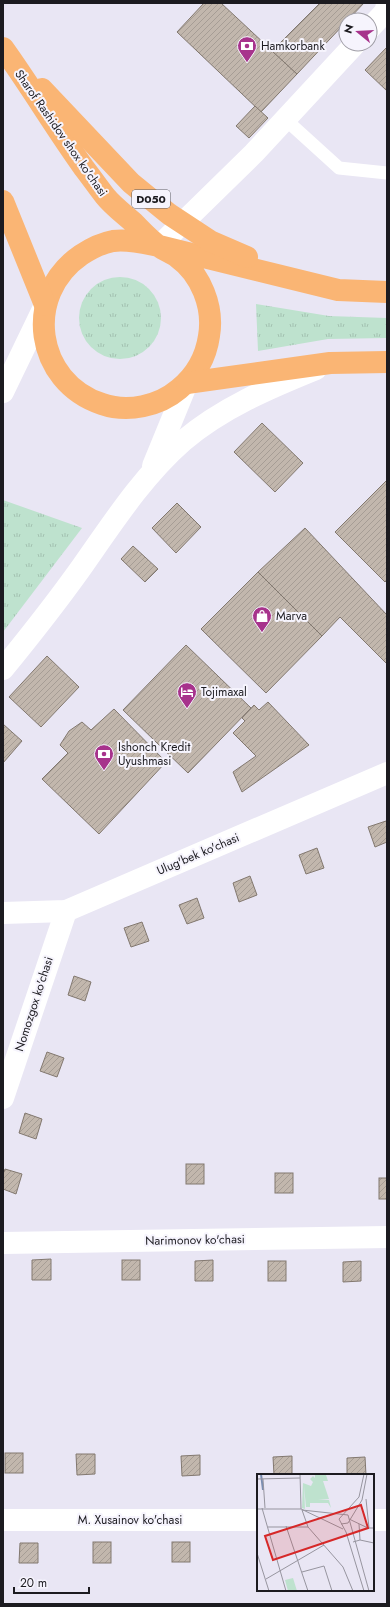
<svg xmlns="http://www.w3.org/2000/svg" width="390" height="1607" viewBox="0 0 390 1607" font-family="Jost,sans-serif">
	<defs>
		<pattern id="grass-tufts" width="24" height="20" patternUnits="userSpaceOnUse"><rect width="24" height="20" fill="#bee2ce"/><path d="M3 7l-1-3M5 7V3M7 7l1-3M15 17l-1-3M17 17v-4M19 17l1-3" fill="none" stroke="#a3c1b1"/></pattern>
		<pattern id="building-hatch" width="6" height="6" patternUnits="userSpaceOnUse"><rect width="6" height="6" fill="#c2b7ad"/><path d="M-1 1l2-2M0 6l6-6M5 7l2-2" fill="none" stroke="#a69d95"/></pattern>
	</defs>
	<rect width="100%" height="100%" fill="#e9e6f4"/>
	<g fill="url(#grass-tufts)">
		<circle cx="120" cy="318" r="41"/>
		<path d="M256,304L329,316L387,318V338L328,339L258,351Z"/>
		<path d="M3,500L82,528L3,632Z"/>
	</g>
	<g fill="url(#building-hatch)" stroke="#82786f">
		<path d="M204,3H221L297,74L261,112L177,32Z"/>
		<path d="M320,3H364L348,20H346V22L297,74L272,51Z"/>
		<path d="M387,47V91L365,70Z"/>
		<path d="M255,106L268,118L249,138L236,126Z"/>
		<path d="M262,423L303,463L275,492L234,452Z"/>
		<path d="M387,480V580L385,582L335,532Z"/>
		<path d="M177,503L201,527L176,553L152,528Z"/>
		<path d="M305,528L387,615V664L340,617L322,636L258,572Z"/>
		<path d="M133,546L158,569L145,582L121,559Z"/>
		<path d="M258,572L322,636L266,693L201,629Z"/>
		<path d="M186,645L251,708L188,773L123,710Z"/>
		<path d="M47,656L79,687L41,727L9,697Z"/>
		<path d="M268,702L309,745L242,792L233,772L256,756L233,733L245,721L242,718L254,705L259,710Z"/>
		<path d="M114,709L166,762L99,834L42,779L68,753L60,745L69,731L82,722L91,730Z"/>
		<path d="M3,724L22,741L3,763Z"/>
		<path d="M386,821L387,824V842L375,847L368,827Z"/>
		<path d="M317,848L324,868L306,874L299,855Z"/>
		<path d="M250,876L257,895L239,902L233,883Z"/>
		<path d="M197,898L204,918L187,924L179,905Z"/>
		<path d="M142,922L149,941L131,947L124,928Z"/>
		<path d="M74,976L91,982L85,1001L68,995Z"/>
		<path d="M47,1052L64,1058L57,1077L40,1071Z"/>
		<path d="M25,1113L42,1119L36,1139L19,1133Z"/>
		<rect x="186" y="1164" width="18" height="20"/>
		<path d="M5,1169L22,1174L16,1194L3,1189V1174Z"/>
		<rect x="275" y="1173" width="18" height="20"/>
		<rect x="379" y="1178" width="8" height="21"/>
		<path d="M51,1259V1280H32V1260Z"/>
		<rect x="122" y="1260" width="18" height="20"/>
		<path d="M213,1260V1281H195V1261Z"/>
		<rect x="268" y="1261" width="18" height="20"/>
		<path d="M361,1261V1281L343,1282V1262Z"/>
		<rect x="5" y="1453" width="18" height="20"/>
		<path d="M76,1454H95V1474L77,1475Z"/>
		<path d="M200,1455V1475L182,1476L181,1456Z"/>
		<path d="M292,1456V1475H274L273,1457Z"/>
		<path d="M365,1457L366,1475H347V1458Z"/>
		<rect x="93" y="1542" width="18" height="21"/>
		<rect x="172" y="1542" width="18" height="20"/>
		<path d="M20,1543H38V1563H19Z"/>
	</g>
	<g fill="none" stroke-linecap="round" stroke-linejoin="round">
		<path stroke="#fff" stroke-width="13" d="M285,119L339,168L387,173"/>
		<g stroke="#fff" stroke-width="22">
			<path d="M370,28L385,12L387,5"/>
			<path d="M159,246L254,153L355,44"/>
			<path d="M3,913L66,911L387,773"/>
			<path d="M3,1098L66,911"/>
			<path d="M3,1243L387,1237"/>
			<path d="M3,1520H258"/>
			<path d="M373,1520H387"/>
		</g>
		<g stroke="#fff" stroke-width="22">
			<path d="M3,392L45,305"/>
			<path d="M153,466L187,383"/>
			<path d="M3,669C30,636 56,603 81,568C112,524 142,477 183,441C222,408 269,388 316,369"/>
		</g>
		<g stroke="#fab574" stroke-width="22">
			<path d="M3,48C31,87 56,129 84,168C91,177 98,187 105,196C113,206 124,214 134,223C142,231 150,240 160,247C165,251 172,253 177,257C201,274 214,307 209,336C206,357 196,375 179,389C159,406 128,413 102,404C35,382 23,295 81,255C90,249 102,243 113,241C129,239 144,243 159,246L338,290L387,292"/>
			<path d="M42,89L131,183L169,214L210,241L247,257"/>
			<path d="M3,201L45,305"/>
			<path d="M187,383L330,363L387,362"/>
		</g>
	</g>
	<defs>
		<g id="bank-pin" transform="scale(1)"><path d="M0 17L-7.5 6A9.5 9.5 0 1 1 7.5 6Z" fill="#a7338c" stroke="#f6f4fd"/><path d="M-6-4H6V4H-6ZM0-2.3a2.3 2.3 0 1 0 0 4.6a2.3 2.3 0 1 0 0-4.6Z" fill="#fff"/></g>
		<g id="shop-pin" transform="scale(1)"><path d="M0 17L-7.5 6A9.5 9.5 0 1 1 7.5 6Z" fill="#a7338c" stroke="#f6f4fd"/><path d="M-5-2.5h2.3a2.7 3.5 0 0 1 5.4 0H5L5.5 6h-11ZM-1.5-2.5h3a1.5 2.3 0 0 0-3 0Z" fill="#fff"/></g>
		<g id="hotel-pin" transform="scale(1)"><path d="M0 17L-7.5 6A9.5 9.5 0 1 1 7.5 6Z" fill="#a7338c" stroke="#f6f4fd"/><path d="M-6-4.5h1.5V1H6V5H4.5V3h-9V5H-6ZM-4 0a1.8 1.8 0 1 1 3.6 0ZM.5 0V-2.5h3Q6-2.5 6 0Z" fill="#fff"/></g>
	</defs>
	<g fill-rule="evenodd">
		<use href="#bank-pin" x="247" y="46"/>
		<use href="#shop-pin" x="262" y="616"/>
		<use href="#hotel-pin" x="187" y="692"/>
		<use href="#bank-pin" x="104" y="754"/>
	</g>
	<g text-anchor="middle" stroke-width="4" stroke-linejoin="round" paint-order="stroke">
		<rect fill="#f6f4fd" stroke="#5d5c62" stroke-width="1" x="132" y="190" width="38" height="18" rx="3"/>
		<g font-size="11" font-weight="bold" fill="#1c1b20">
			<text x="151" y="203">D050</text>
		</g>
		<g font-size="12" fill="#1c1b20" stroke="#f6f4fd" text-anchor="start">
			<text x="261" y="50">Hamkorbank</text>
			<text x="276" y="620">Marva</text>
			<text x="201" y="696">Tojimaxal</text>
			<text x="118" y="751">Ishonch Kredit<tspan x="118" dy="14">Uyushmasi</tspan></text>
		</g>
		<g font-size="12" fill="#1c1b20" stroke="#f6f4fd">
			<text transform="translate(61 133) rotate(55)" y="4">Sharof Rashidov shox ko'chasi</text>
			<text transform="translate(198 854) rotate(-23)" y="4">Ulug'bek ko'chasi</text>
			<text transform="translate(34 1004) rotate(-72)" y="4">Nomozgox ko'chasi</text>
			<text transform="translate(195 1240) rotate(-1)" y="4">Narimonov ko'chasi</text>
			<text x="130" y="1524">M. Xusainov ko'chasi</text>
		</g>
	</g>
	<g transform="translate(257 1474)">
		<rect width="117" height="117" fill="#e9e6f4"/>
		<path d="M58,0L69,1L71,7H66L72,25H61L72,26L74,34L71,29H53V33H49L47,12L48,35L45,34L46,9L54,12L56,8L53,5L56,2L58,4ZM36,104L40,117H31L28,106Z" fill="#bee2ce"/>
		<path fill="none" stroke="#798db1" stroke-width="2" d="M4,0L6,16"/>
		<path fill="none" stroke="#97959f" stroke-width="1" d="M43,0L44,35M107,0L102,23L82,45L89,58L107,117M0,5L43,4M6,5L8,34M109,25L112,54M5,34L29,117M0,35H44L86,55M45,36L51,53L86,93L96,117M45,36L91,41L112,117M92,45L111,54H117M84,50L91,49L105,26L110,0M102,50L103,66M29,52L51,117M11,53H51M96,68L103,66L117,69M0,79L12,117M45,98L67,92L75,117M9,105L67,71"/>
		<path fill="#d62828" fill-opacity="0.15" stroke="#d62828" stroke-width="2" d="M104,31L111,54L16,86L8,62Z"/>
		<rect width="117" height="117" fill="none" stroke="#1c1b20" stroke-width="2"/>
	</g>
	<rect width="390" height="1607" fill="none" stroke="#1c1b20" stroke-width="8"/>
	<g transform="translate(358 32) rotate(288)"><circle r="19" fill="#f6f4fd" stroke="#9f9da5"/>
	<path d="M0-3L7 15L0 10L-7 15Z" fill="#a7338c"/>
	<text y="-6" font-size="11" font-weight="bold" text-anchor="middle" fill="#1c1b20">N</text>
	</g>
	<path d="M14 1587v6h75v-6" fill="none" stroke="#1c1b20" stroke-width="2"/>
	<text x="20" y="1587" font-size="12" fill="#1c1b20" stroke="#f6f4fd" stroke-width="3" paint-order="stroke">20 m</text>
</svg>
